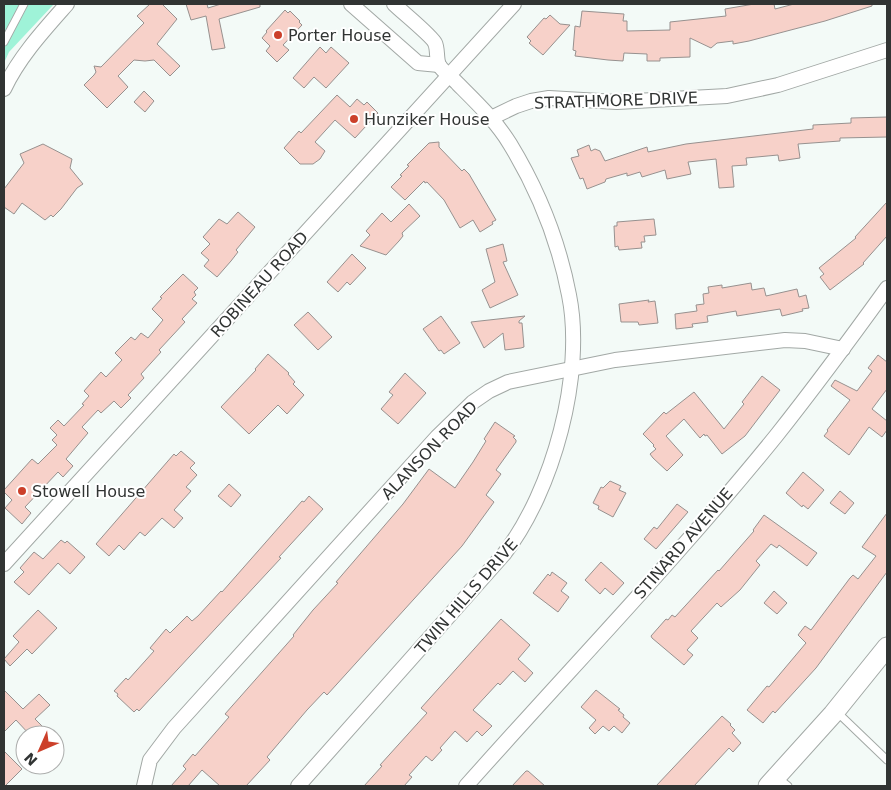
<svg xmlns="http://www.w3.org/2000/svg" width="891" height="790" viewBox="0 0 891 790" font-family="'DejaVu Sans',sans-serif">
	<rect width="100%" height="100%" fill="#f3faf7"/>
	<path fill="#9ff3d8" d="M4,4H54L9,52L4,63Z"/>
	<g fill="#f7d1c9" stroke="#97918f">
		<path d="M150,4H162L177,19L157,44L180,66L170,76L154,60L145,61L134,60L118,76L128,87L107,108L84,85L94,75L96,72L94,66L101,67L144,23L137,16Z"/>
		<path d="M186,4H207L208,8L221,4H260V7L219,19L225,48L212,50L206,16L191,20Z"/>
		<path d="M754,4H774L775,9L794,4H872V6L825,21L749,41L733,44V41L717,43L711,48L690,38V57L660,58V61H647V54L624,53L623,61L608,60L575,56L576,51L573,50L575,26L580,27L582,11L624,14L623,21H627V31L670,30V22L726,16L725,9Z"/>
		<path d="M285,10L288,13L290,11L300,21L299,22L302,25L283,45L289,50L277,62L266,51L270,46L262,38L267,32L266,31Z"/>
		<path d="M550,15L560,24L570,25L543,55L529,43L531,41L527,37L544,18L546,19Z"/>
		<path d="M320,47L326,53L331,47L349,63L326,88L314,77L304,88L293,78Z"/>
		<path d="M144,91L154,101L145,112L134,102Z"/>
		<path d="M337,95L350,107L357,99L364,105L367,102L378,113L355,138L335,120L315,142L325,151L320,159L313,164H300L284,148L299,131L301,133Z"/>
		<path d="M887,117V137L840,138V141L798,144L800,158L779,161L778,155L746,158L747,165L732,166L734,187L719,188L716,159L688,162L691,174L667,179L665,170L642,177L640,172L627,176V173L606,179L605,182L587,189L583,178L580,179L571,158L579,156L577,150L589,145L591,151L595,149L600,151L605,161L647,147L648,152L686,144L813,129V125L851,123V118Z"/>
		<path d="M439,142V147L462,171L464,169L469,174L496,220L492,222L493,224L480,232L473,220L460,228L444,200L427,182L425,183L424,181L405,200L391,187L402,176L400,175L409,166L407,165L429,143Z"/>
		<path d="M43,144L72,159L70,168L83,184L77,188L61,209L53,217L51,215L45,220L22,203L14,214L4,207V189L24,163L20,154Z"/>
		<path d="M887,202V236L863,263L864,264L830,290L820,277L824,274L819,268L856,238L855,237Z"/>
		<path d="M409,204L420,216L402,233L403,236L399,241L386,255L360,246L370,235L366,231L382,213L391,222Z"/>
		<path d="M238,212L255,227L236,250L238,252L231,261L217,277L204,266L209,260L201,253L210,244L203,237L219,219L227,224Z"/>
		<path d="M654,219L656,235L644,236L645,242H641L642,248L619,250L618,246L615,247L614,226H617V222Z"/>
		<path d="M503,244L507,261L503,262L518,295L490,308L482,290L495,282L486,249Z"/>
		<path d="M352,254L366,268L350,285L347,282L338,292L327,282Z"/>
		<path d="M183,274L198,288L194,292L196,295L192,299L197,303L182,319L185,322L159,350L161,352L141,374L144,378L128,395L131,398L121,408L114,401L101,413L98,410L82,427L88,433L66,459L73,466L63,477L58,472L25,507L31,513L22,524L5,508L12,500L4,492V490L32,459L38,464L57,445L52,440L57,435L50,428L58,420L64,426L84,405L82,404L89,396L84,391L91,383L101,372L106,377L122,360L115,353L131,337L135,340L141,333L148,338L163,320L152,309L162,298L160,297Z"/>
		<path d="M751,283L752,290L764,288L766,296L797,289L799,297L806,295L809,308L802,309L803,311L782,316L780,309L737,316L736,311L707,316L708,322L692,324L693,327L676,329L675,314L697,311L696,305L704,304L703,294L709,293L708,287L722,285V288Z"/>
		<path d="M649,300L648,302L655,301L658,323L639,325L638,322H621L619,304Z"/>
		<path d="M308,312L332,337L318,350L294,325Z"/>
		<path d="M441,316L460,343L444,354L441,350L439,351L423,329Z"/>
		<path d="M525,316L519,321V323H522L524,347L521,348L505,350L503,333L484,348L471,322Z"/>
		<path d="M268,354L289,373L288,374L295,382L293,384L304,395L287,414L278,405L249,434L221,407L256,370L255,369Z"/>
		<path d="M878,355L887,362V389L872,409L887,421V430L882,437L869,427L849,455L824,436L828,431L827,430L850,400L831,386L835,380L857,391L872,371L868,368Z"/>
		<path d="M405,373L426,393L398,424L381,409L393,395L389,392Z"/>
		<path d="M762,376L780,390L745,436L722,454L707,435L705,436L704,434L700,438L684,419L666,436L683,455L667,471L653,458L650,454L656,449L653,446L654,445L643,434L664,412L666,414L694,392L724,429L744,404L742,402Z"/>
		<path d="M495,422L515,436L513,437L516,440V442L496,470L501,474L486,495L494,502L462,546L327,695L324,692L307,710L267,757L270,760L246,786H220L202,770L188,786H171L186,769L183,766L193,754L195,756L229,717L225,714L294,636L293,635L313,610L338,583L336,582L403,504L429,469L455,488L473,462L486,441L484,439Z"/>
		<path d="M181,451L195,463L190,468L197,475L186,487L191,491L174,510L183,518L174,528L162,518L145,536L140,532L124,550L119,545L109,556L96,544L174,454L176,456Z"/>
		<path d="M803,472L824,490L808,509L803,505L802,507L786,493Z"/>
		<path d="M610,481L621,486L619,490L626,493L613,517L598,509L599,506L593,503L601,487L603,488Z"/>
		<path d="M229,484L241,495L231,507L218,496Z"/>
		<path d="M840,491L854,503L845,514L830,503Z"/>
		<path d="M309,496L323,509L279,557L281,558L229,614L139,711L137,709L134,712L117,696L118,694L114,691L126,678L128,680L154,651L150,648L166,629L170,633L187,616L192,621L198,616L221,591L222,592L302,501L304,502Z"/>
		<path d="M677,504L688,512L656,549L644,539L654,527L657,529Z"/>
		<path d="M887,513V572L816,668L775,713L773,711L763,723L747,710L767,686L769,687L806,643L798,635L805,626L811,630L850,578L853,575L858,579L876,556L862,547Z"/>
		<path d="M764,515L817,553L807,566L779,545L777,548L771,544L756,561L760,565L740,590L721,607L717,603L691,631L698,638L687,650L693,655L684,665L652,638L651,636L666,619L668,620L672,615L675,617L718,570L719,571L754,531L753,530Z"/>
		<path d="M61,540L65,543L67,541L85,557L70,574L58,563L29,595L14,582L24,572L20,568L34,552L43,559Z"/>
		<path d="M601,562L624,583L613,595L605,588L600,594L585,580Z"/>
		<path d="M552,572L567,583L561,591L569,597L558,612L533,593L548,574L550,576Z"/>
		<path d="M774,591L787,603L777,614L764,603Z"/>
		<path d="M38,610L57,628L32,654L27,649L10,666L4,659L19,642L13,636Z"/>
		<path d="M501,619L530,645L518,659L533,673L525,682L513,671L500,685L498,683L473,710L492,726L482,736L477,731L467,742L455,731L440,748L442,750L432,761L426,756L409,775L412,777L404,786H364L382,766L380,765L427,713L421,708Z"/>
		<path d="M4,690L23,709L39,694L50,705L35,719L51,735H30L16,720L4,732Z"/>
		<path d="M596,690L620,709L618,710L624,715L623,717L630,723L622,733L614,726L609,731L603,726L595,734L589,728L596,720L581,707Z"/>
		<path d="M722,716L731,724L730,725L735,730L732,733L741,743L733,752L729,748L694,786H656Z"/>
		<path d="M4,751L22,769L5,786H4Z"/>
		<path d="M526,771H528L545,786H512Z"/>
	</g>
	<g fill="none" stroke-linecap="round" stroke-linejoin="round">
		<g stroke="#a2a8a5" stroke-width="9">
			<g id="lane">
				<path d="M4,42L24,4"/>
				<path d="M837,712L887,760"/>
				<path d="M777,777L788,786"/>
			</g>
		</g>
		<g stroke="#a2a8a5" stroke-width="16">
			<g id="street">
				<path d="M351,4L418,63L439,65"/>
				<path d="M4,89C19,57 44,30 67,4"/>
				<path d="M491,118L516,106L531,101L549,98L617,102L727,96L778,85L887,50"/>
				<path d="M4,564L514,4"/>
				<path d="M144,786L150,760L174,728L437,437L473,402L489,391L508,382L615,360L785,340L805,341L843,349"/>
				<path d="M298,786L504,554C553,491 585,374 569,295C559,243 538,190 510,144C496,121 477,103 458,84C453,78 443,72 439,65C436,59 438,49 435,43C432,36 401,11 394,4"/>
				<path d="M466,786C569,670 678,557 776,436C814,388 851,338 887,288"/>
			</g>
		</g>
		<g stroke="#a2a8a5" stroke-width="21">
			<path id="secondary" d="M768,786L833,714L887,647"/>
		</g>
		<use href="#lane" stroke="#fff" stroke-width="7"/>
		<use href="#street" stroke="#fff" stroke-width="14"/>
		<use href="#secondary" stroke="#fff" stroke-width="19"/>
	</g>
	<g fill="#cc402a" stroke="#fff" stroke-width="2">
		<circle cx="278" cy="35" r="5"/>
		<circle cx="354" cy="119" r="5"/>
		<circle cx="22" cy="491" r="5"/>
	</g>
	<g text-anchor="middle" stroke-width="4" stroke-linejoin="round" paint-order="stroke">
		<g font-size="16" fill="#313433" stroke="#fff" text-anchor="start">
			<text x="288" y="41">Porter House</text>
			<text x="364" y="125">Hunziker House</text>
			<text x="32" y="497">Stowell House</text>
		</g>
		<g font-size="16" fill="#313433" stroke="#fff">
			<text transform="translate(616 100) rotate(-2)" y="6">STRATHMORE DRIVE</text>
			<text transform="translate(259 284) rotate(-48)" y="6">ROBINEAU ROAD</text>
			<text transform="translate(429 450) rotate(-46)" y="6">ALANSON ROAD</text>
			<text transform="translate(683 543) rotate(-49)" y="6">STINARD AVENUE</text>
			<text transform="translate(466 596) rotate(-49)" y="6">TWIN HILLS DRIVE</text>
		</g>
	</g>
	<rect width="891" height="790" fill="none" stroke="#313433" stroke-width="10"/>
	<g transform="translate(40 750) rotate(225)"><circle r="24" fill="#ffffff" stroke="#adaead"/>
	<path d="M0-4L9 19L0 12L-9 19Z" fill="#cc402a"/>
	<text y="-8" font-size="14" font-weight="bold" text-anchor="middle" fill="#313433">N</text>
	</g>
</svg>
